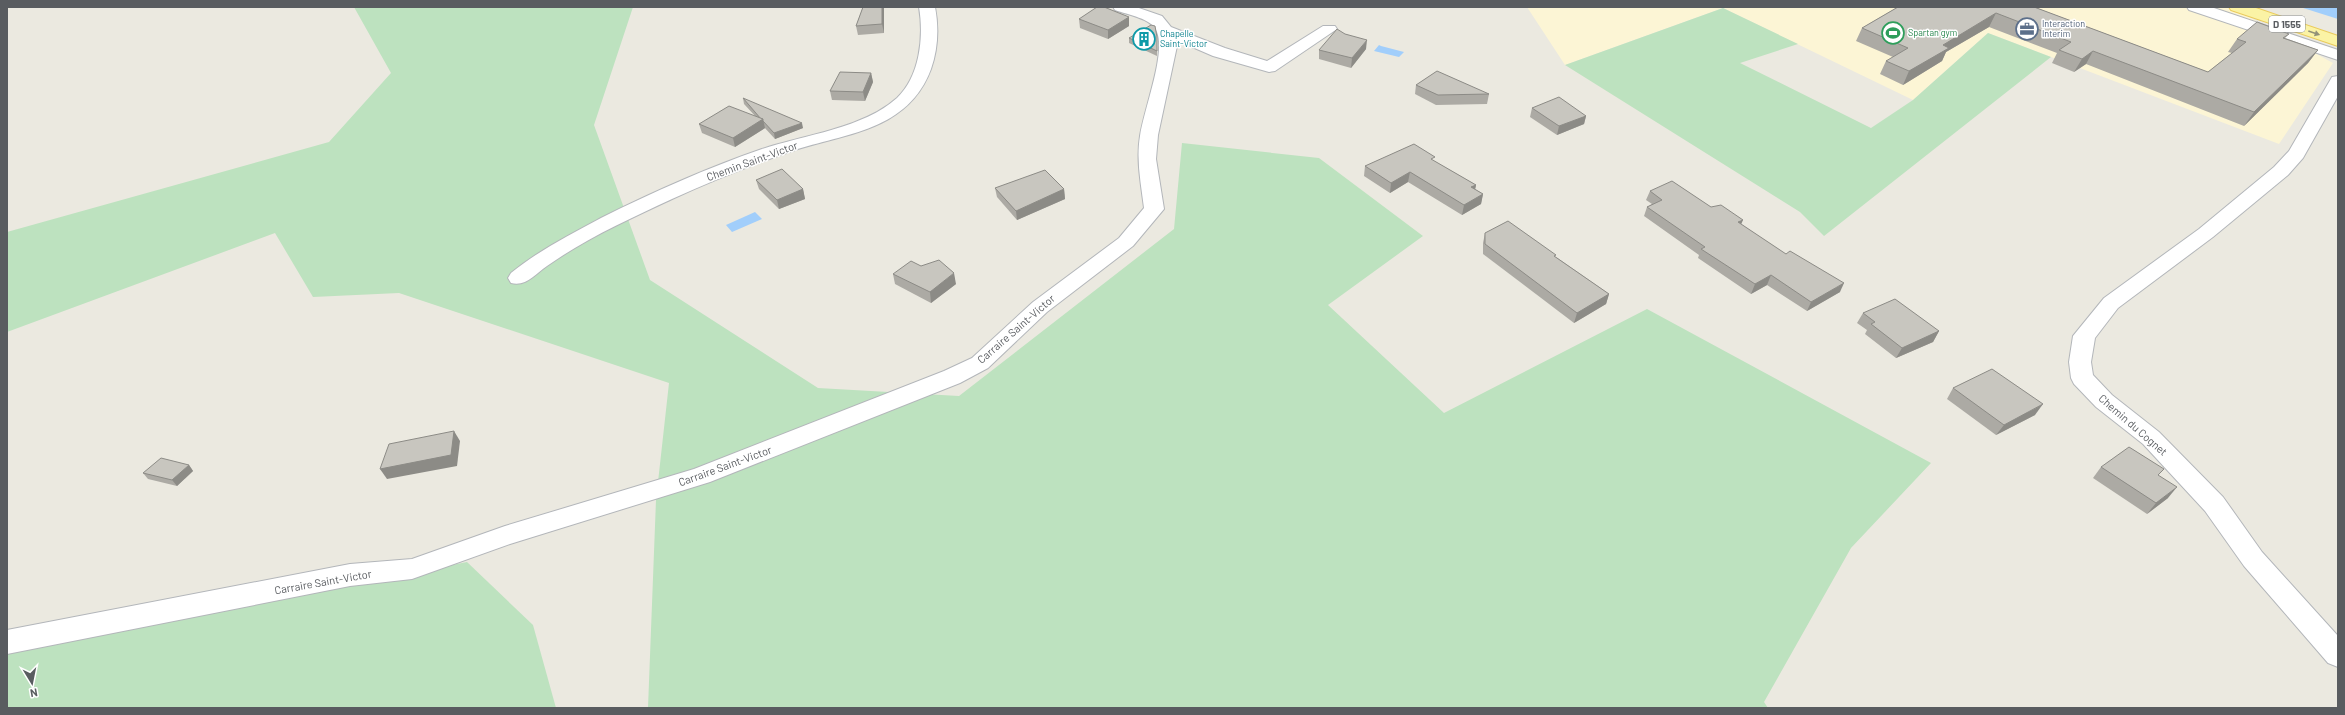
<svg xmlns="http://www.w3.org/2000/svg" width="2345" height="715" viewBox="0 0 2345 715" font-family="Barlow,sans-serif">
	<rect width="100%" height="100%" fill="#ebe9e0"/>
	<path fill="#fcf5d5" d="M1527,7H2231L2333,63L2279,144L1988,33L1913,100L1723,8L1565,65Z"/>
	<g fill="#bde2bf">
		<path d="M354,7H633L594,125L650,280L818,388L959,396L1174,229L1182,143L1319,158L1423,236L1328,305L1444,413L1647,309L1931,463L1851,548L1764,702L1768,708H648L656,500L669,383L399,293L313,297L275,233L7,332V232L329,142L391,73Z"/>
		<path d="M1723,8L1798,44L1740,63L1871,128L1913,100L1988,33L2051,57L1824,236L1800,212L1565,65Z"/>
		<path d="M467,562L533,625L556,708H7V654Z"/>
	</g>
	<g fill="#a1cefb">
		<path d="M2300,7H2338V19Z"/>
		<path d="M1379,45L1381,46L1404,52L1399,57L1374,51Z"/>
		<path d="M755,212L762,219L732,232L726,225Z"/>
	</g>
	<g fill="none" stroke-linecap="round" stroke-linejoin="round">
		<g stroke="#b3b6ba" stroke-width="2">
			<g id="minor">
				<path d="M919,7H935C939,28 938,49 931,69C908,131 846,133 792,151C751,165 711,181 672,199C629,219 585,239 547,266C535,274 526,287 511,283L508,278L511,273C538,251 569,235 601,218C653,192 707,168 762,149C804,135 864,128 897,98C920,76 924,37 919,7Z"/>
				<path d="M1113,7H1136L1162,16L1171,27L1225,48L1267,61L1323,26H1335L1337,29L1275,71L1269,72L1213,56L1176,40L1177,46L1158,135L1156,159L1164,209L1133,246L1047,312L988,368L960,383L710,482L510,544L412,579L350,586L7,654V630L350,564L412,559L505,526L694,469L944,371L972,358L1033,302L1119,238L1144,208C1141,184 1136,160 1140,136C1144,109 1166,54 1157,32C1152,18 1128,15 1115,10Z"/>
				<path d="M2187,7H2211L2338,50V60L2189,10Z"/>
				<path d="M2338,76V96L2303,158L2288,175L2213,237L2118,308L2095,338L2091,362L2093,375L2112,395L2159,432L2223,497L2262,552L2338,636V667L2328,663L2244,566L2205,511L2143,444L2096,407L2074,384L2071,378L2069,362L2073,336L2104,298L2199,229L2274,167L2289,151L2332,77Z"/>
			</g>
		</g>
		<g stroke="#eacb5a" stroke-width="2">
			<path id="major" d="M2229,7H2253L2338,36V46L2231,10Z"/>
		</g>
		<use href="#minor" fill="#fff" fill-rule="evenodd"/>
		<use href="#major" fill="#fbf3a5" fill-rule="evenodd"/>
	</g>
	<g fill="#acaaa4">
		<path d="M863,7H884V33L858,35L856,26Z"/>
		<path d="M1894,7H2034L2208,72L2232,53L2228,52L2237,39L2289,34L2285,38L2318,50L2308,63L2244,126L2086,64L2074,72L2052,63L2057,53L1989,27L1946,52L1942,61L1903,85L1880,74L1886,61L1893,57L1856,41L1862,28L1896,8Z"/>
		<path d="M1129,17V26L1108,39L1080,28L1079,19Z"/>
		<path d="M1157,37V56L1129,43V38Z"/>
		<path d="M1366,49L1351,68L1319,59V50Z"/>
		<path d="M871,73L873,82L865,101L832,100L830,91Z"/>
		<path d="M1416,85L1489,94L1487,104L1436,105L1415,94Z"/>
		<path d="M743,98L803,128L775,139L764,127L765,128L735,147L702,133L699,124L756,117L744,104Z"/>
		<path d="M1532,108L1586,116L1584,124L1557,135L1530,117Z"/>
		<path d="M1434,161L1476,185L1475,189L1483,194L1481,204L1462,215L1408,182L1390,193L1364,176L1365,166Z"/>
		<path d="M756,180L803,189L805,199L779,209L759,189Z"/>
		<path d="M995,188L1064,189L1065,199L1017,220L997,197Z"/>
		<path d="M1650,191L1711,207L1741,224L1840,292L1807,311L1767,285L1751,294L1698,258L1699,255L1644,216L1647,207L1652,204L1646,200Z"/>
		<path d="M1485,233L1556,257L1609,294L1606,304L1574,323L1483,254V243Z"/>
		<path d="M893,274L956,284L931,303L895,284Z"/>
		<path d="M1863,313L1939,331L1933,342L1896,358L1865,334L1867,330L1857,323Z"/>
		<path d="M1953,388L2035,415L1996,435L1947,399Z"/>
		<path d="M189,465L193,471L177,486L148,479L143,473Z"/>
		<path d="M2101,467L2159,476L2168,498L2147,514L2093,478Z"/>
	</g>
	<g fill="#8c8b86">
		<path d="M882,7H884V33L882,24Z"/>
		<path d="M1996,13L1989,27L1946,52L1942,61L1903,85L1909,71L1943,45Z"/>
		<path d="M1129,17V26L1108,39V30Z"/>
		<path d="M1367,40L1366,49L1351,68L1352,58Z"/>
		<path d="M2318,50L2308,63L2244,126L2254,112Z"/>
		<path d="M2093,51L2086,64L2074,72L2082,59Z"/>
		<path d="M871,73L873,82L865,101L863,92Z"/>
		<path d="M1586,116L1584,124L1557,135L1559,126Z"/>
		<path d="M763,119L765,128L735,147L733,138Z"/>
		<path d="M802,123L803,128L775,139L774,133Z"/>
		<path d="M1410,172L1408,182L1390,193L1391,183Z"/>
		<path d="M1476,185L1474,195L1471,187Z"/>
		<path d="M803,189L805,199L779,209L777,200Z"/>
		<path d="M1064,189L1065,199L1017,220L1016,211Z"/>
		<path d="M1483,194L1481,204L1462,215L1464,205Z"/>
		<path d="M1743,220L1739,229L1738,222Z"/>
		<path d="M954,273L956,284L931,303L930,292Z"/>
		<path d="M1771,275L1767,285L1751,294L1755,284Z"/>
		<path d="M1844,283L1840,292L1807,311L1811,302Z"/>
		<path d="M1609,294L1606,304L1574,323L1577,313Z"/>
		<path d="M1939,331L1933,342L1896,358L1902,348Z"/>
		<path d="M2043,404L2035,415L1996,435L2004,425Z"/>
		<path d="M454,431L460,441L457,466L387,479L380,469Z"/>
		<path d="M189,465L193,471L177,486L172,480Z"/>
		<path d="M2177,487L2168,498L2147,514L2156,503Z"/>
	</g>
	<g fill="#c8c6bf" stroke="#8c8b86">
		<path d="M863,7H882V24L856,26Z"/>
		<path d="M1097,7H1104L1129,17L1108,30L1079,19Z"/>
		<path d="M1898,7H2034L2208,72L2246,42L2237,39L2257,22L2289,34L2283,38L2318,50L2254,112L2093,51L2082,59L2059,50L2071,42L1996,13L1943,45L1949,48L1909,71L1886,61L1908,48L1862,28Z"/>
		<path d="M1151,25L1155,26L1157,37V51L1129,38Z"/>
		<path d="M1337,29L1345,34L1367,40L1352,58L1319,50Z"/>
		<path d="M1437,71L1489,94L1438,95L1416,85Z"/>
		<path d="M840,72L871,73L863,92L830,91Z"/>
		<path d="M1559,97L1586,116L1559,126L1532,108Z"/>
		<path d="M743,98L802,123L774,133L763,121V119H761Z"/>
		<path d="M729,106L763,119L733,138L699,124Z"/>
		<path d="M1414,144L1435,157L1431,159L1476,185L1471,187L1483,194L1464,205L1410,172L1391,183L1365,166Z"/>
		<path d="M782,169L803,189L777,200L756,180Z"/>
		<path d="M1045,170L1064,189L1016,211L995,188Z"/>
		<path d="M1672,181L1711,207L1721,205L1743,220L1738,222L1786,254L1790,251L1844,283L1811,302L1771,275L1755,284L1701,249L1705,247L1647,207L1662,200L1650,191Z"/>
		<path d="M1508,221L1556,255L1554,256L1609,294L1577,313L1485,244V233Z"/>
		<path d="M939,260L954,273L930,292L893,274L911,261L921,266Z"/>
		<path d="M1895,299L1939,331L1902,348L1871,324L1875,322L1863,313Z"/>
		<path d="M1992,369L2043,404L2004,425L1953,388Z"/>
		<path d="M454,431L451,455L380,469L389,444Z"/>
		<path d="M2129,447L2164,469L2158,475L2177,487L2156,503L2101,467Z"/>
		<path d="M161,458L189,465L172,480L143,473Z"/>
	</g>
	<defs><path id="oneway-solid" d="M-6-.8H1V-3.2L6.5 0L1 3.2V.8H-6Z"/></defs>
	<use fill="#929178" href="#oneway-solid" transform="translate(2314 33) rotate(19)"/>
	<defs>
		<g id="office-ring" transform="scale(1.15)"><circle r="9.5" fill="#fff" stroke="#5c6f8a" stroke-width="1.5"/><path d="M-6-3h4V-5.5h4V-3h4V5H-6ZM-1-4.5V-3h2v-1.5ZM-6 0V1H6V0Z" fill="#5c6f8a"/></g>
		<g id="stadium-ring" transform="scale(1.15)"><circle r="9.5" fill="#fff" stroke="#2e9e5b" stroke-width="1.5"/><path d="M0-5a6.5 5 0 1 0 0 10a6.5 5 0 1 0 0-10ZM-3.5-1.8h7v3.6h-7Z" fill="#2e9e5b"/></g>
		<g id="building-ring" transform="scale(1.15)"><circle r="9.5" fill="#fff" stroke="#0f9aa8" stroke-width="1.5"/><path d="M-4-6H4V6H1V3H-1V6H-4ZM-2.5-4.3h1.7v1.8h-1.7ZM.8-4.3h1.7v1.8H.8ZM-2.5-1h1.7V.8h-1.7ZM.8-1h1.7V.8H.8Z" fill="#0f9aa8"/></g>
	</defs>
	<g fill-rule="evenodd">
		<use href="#office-ring" x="2027" y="29"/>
		<use href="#stadium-ring" x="1893" y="33"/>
		<use href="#building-ring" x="1144" y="39"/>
	</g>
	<g text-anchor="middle" stroke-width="3" stroke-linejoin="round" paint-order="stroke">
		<g font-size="9" fill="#4e5e75" stroke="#fff" text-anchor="start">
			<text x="2042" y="27">Interaction<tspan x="2042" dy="10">Interim</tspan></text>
		</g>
		<g font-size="9" fill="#27864d" stroke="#fff" text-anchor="start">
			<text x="1908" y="36">Spartan gym</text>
		</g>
		<g font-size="9" fill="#0d838f" stroke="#fff" text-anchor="start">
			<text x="1160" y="37">Chapelle<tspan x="1160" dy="10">Saint-Victor</tspan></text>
		</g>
		<rect fill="#fff" stroke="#8b8d90" stroke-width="1" x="2269" y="16" width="36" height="16" rx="3"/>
		<g font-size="10" font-weight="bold" fill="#595c60">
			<text x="2287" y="28">D 1555</text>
		</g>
		<g font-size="11" fill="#595c60" stroke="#fff">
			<text transform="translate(752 161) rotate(-20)" y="4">Chemin Saint-Victor</text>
			<text transform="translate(1016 329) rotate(-41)" y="4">Carraire Saint-Victor</text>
			<text transform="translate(2133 425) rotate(41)" y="4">Chemin du Cognet</text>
			<text transform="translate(725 466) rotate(-20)" y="4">Carraire Saint-Victor</text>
			<text transform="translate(323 582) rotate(-10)" y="4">Carraire Saint-Victor</text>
		</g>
	</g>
	<rect width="2345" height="715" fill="none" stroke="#595c60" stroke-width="16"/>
	<g transform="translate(32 683) rotate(170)" stroke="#ffffff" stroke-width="3" paint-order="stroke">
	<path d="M0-3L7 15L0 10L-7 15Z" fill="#595c60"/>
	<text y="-6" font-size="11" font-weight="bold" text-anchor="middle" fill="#595c60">N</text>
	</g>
</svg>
